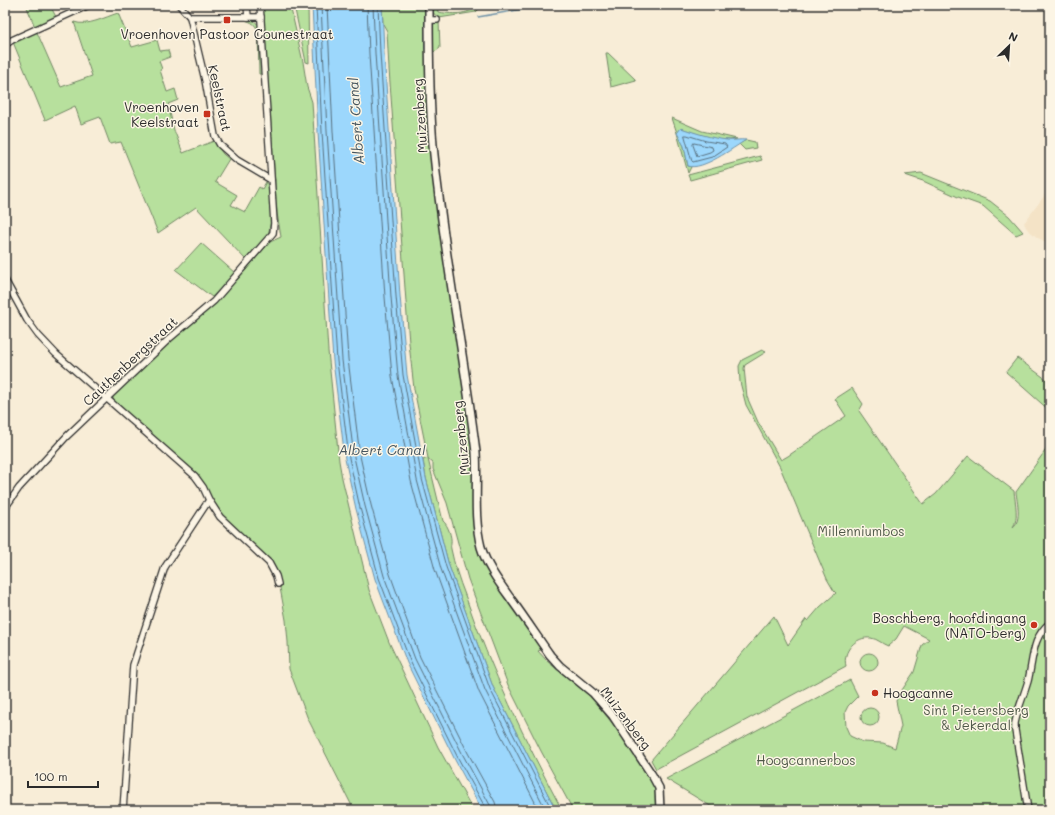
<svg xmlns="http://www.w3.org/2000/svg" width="1055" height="815" viewBox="0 0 1055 815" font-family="Mali,sans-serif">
	<rect width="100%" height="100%" fill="#f8edd7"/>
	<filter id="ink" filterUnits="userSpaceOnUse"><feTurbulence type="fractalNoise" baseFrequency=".025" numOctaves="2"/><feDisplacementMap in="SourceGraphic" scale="8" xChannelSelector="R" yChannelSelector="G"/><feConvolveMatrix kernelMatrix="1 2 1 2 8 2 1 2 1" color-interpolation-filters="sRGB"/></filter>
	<g filter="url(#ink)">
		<path fill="#f4e3c6" d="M1050,188V244L1038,238L1027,229L1024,223Z"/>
		<g fill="#b7e09d" stroke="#718664">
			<path d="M26,5H50L56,17L35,27Z"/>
			<path d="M263,5H290L303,62L307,87L312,102L328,351L339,461L342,478L369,590L389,642L438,747L473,810H354L308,719L289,669L288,642L286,620L278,577L275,569L221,517L195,475L113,400V393L212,305L236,281L270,242L281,237L277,213Z"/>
			<path d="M294,5H308L309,63L306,62Z"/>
			<path d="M382,5H427V95L472,436L478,545L543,649L538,651L547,661L593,699L624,738L645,768L655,786L659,810H573L541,751L508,685L468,579L447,503L433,469V463L428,459L443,521C448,525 452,537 451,543C451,548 450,543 451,549C454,564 459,580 465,595C491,670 525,740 562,810H556L493,687L449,566L426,478L423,460L428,458L414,389L409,343L389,69L387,31L383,24Z"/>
			<path d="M431,5H437L438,12C449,14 470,16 476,5H479V9L476,12L439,18L432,12Z"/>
			<path d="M118,13L132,47L157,40L160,51L168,50L170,57L159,61L162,69L160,70L167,92L175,89L178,100L168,104L174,130L183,153L214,141L223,154L229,159L215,182L237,195L231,205L245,212L259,187L262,189L266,182L269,187C269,199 273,223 268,234C264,244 253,252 246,260L196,207L158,233L121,142L110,144L100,117L81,124L75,106L45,120L13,42L36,30L61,87L92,76L74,22C87,27 105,17 118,13Z"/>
			<path d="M244,20L254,21L259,25L262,74H259L258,32C256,24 252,22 244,20Z"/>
			<path d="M439,21L440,48L436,51L432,52V96V25Z"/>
			<path d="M606,53H608L636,80L611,87Z"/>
			<path d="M672,118L702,131L737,139C718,143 698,134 681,128L678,133L684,146L688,166L691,167L688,173L677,133Z"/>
			<path d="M746,140L755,142L756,148L745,150L739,144Z"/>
			<path d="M760,156L762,160L690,180L688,175Z"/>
			<path d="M921,173L990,201L1009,216L1023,232L1016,235L983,206L958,197L923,181L905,175Z"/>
			<path d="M201,243L235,273L212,297L176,270Z"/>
			<path d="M762,350L766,352L745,365L744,368L747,397L758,422L781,460L788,456L846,416L835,399L852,388L863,404L859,411L923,504L936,494L968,456L1014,491C1015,502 1019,519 1013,527C1022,520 1017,502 1016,492L1050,444V810H717L666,779L850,680L858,696L848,706L845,712L846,727L850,736L863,742L883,743L895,748L901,726L896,701L898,696L914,672L922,645L929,639L904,626L896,639L888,646C882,644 878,639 871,638C856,636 842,651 846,666L656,769L651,760L774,616L788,645L806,619L808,621L820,607L836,593L834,591L827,579L780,467L746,405L740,382L739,366L742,360Z"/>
			<path d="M1017,358L1050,382V411L1006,372Z"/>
			<circle cx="869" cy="662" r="9"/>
			<circle cx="870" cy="717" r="9"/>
		</g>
		<g fill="#9cd7fc" stroke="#6f92a8">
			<path d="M312,5H382L384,53L400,296L407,375L426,478L449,566L493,687L556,810H482L455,760L407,663L375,579L356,509L345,459L333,361L318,132Z"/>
			<path d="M681,128C696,133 711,138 727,140C733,141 740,139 746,140C733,148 702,171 688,166L684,146L677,133Z"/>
		</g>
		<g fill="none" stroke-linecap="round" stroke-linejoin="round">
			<g stroke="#58707f" stroke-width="1">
				<path d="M316,5L322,132L337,361L349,458L360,508L379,578L410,661L458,758L485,807L486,810"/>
				<path d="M321,5L327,131L342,360L354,457L365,506L384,576L415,659L463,755L490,805L491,810"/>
				<path d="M327,5L333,131L348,359L360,456L371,505L390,574L420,657L468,753L495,802L497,810"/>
				<path d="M367,5L369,54L385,297L392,376L411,481L435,570L479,692L539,810"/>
				<path d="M373,5L375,53L391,297L398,376L417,480L441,569L485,690L546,810"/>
				<path d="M378,5L380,53L396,296L403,375L422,479L446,567L490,689L552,810"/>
				<path d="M685,135H687L706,141L725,144L727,147L712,157L693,162L692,161Z"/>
				<path d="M694,143L712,147L713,150L710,152L697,156L693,145Z"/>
			</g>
			<g stroke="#6f92a8" stroke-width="1.5">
				<path d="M425,5V49"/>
				<path d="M478,17L546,5"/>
			</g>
			<g stroke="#2b2b2b" stroke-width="8">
				<g id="minor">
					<path d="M179,5L190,17H261"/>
					<path d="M247,5L248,17"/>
					<path d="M190,17L205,80L215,136L220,145L237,160L271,180"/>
					<path d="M429,20H437"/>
					<path d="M5,45L12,40L89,5"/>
					<path d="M5,280L27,320L38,335L56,354L195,476L203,487L209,500L220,517L269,563L276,576L278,584"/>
					<path d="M5,508L19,488L67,436L169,339L214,301L273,233L274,223L260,5"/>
					<path d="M123,810L133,665L165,567L209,500"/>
					<path d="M1028,810L1015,730V723C1018,708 1024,695 1028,681C1033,661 1032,636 1050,623"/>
				</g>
			</g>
			<g stroke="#2b2b2b" stroke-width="10">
				<path id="tertiary" d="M429,5C429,52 429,98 433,145C443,248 463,349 476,452C478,483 473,516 481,547C487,567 501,585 513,602C526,620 538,638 550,655L560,666L593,693L613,716L652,775L659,788L660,810"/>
			</g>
			<use href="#minor" stroke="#fcf5e5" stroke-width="5.5"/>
			<use href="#tertiary" stroke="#fcf5e5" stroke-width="7"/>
		</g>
	</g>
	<g fill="#c8321e" stroke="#fcf5e5" stroke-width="1.5">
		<rect x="223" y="16" width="8" height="8" rx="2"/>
		<rect x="203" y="110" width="8" height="8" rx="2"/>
		<circle cx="1034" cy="625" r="4"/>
		<circle cx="875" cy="693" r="4"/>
	</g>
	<g text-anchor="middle" stroke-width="3" stroke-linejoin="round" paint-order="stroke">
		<g font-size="13" fill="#2b2b2b" stroke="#fcf5e5" text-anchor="end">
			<text x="227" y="39" text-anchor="middle">Vroenhoven Pastoor Counestraat</text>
			<text x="199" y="112">Vroenhoven<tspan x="199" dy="15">Keelstraat</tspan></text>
			<text x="1026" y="623">Boschberg, hoofdingang<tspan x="1026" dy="15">(NATO-berg)</tspan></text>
			<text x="883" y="698" text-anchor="start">Hoogcanne</text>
		</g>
		<g font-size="13" fill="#2b2b2b" stroke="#fcf5e5">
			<text transform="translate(220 98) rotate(78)" y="5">Keelstraat</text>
			<text transform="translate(420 116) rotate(-94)" y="5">Muizenberg</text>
			<text transform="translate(130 361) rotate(-43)" y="5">Cauthenbergstraat</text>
			<text transform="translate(461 438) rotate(-96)" y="5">Muizenberg</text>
			<text transform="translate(626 718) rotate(53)" y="5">Muizenberg</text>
		</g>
		<g font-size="13" fill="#4e5848" stroke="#fcf5e5">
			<text x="861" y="536">Millenniumbos</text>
			<text x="976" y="715">Sint Pietersberg<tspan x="976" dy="15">&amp; Jekerdal</tspan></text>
			<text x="806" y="765">Hoogcannerbos</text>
		</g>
		<g font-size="14" font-style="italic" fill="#47565f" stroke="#fcf5e5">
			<text transform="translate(356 121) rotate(-94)" y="5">Albert Canal</text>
			<text x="382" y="455">Albert Canal</text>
		</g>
	</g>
	<rect width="1055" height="815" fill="none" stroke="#fcf5e5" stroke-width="20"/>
	<rect x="10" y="10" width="1035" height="795" fill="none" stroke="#2b2b2b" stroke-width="1.5" filter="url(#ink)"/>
	<g transform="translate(1009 46) rotate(25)" stroke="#fcf5e5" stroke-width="3" paint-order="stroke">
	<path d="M0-3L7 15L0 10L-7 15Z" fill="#2b2b2b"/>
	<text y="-6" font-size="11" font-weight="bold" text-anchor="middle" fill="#2b2b2b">N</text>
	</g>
	<path d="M28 781v6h70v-6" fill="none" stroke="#2b2b2b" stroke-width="2"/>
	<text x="34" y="781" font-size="12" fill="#2b2b2b" stroke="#fcf5e5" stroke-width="3" paint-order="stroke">100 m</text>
</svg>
